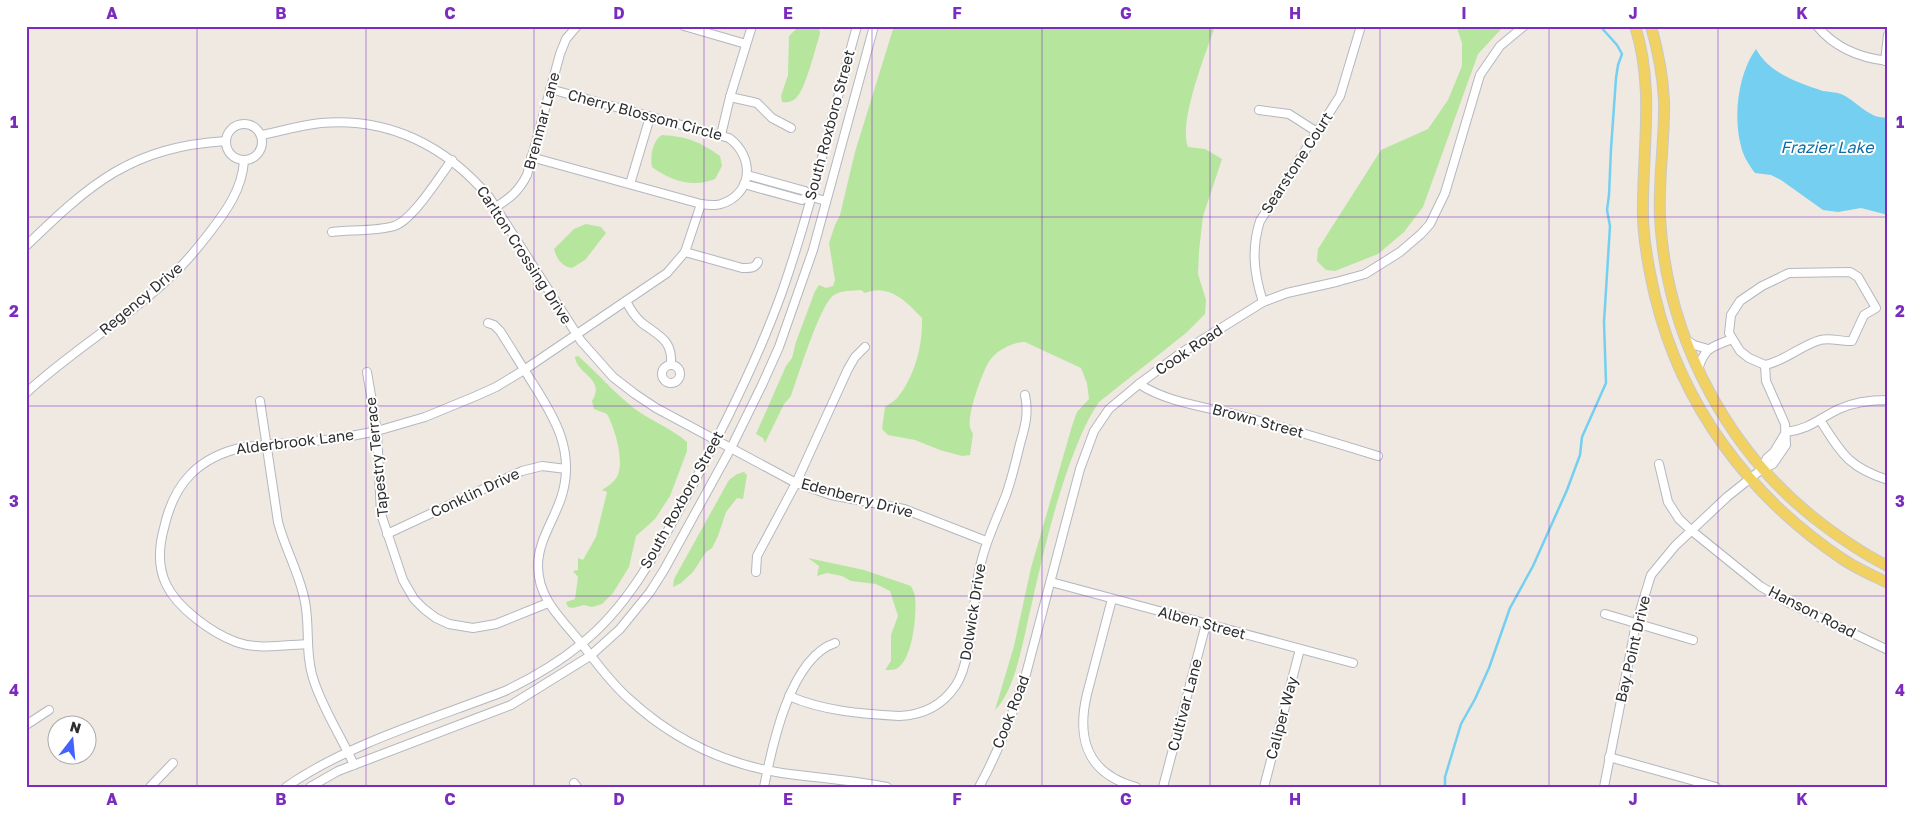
<svg xmlns="http://www.w3.org/2000/svg" width="1914" height="813" viewBox="0 0 1914 813" font-family="'Golos Text',sans-serif">
	<rect width="100%" height="100%" fill="#efe9e1"/>
	<g fill="#b6e59e">
		<path d="M799,26H819L820,34C815,48 806,89 796,98C792,102 787,103 782,102L781,96L788,75L789,36Z"/>
		<path d="M894,26H1215C1206,53 1178,122 1188,147L1205,149L1222,159L1203,216L1199,251L1198,274L1206,300L1205,314L1186,333L1099,402C1086,421 1078,442 1070,463C1053,510 1042,558 1031,607C1024,635 1016,690 995,710L1014,646L1031,568L1072,426L1077,412L1089,399L1087,383L1081,368L1025,342C1014,342 997,350 990,360C983,370 967,414 970,427C970,429 973,433 973,434L970,455L962,456L940,450L915,440L888,435L882,429L885,407C889,404 895,401 898,397C915,376 923,344 922,318C907,302 889,283 865,293L861,290C852,291 841,290 834,295C820,304 798,377 791,396L784,404L765,443L763,438L756,434L786,366L792,358L796,342L815,291L819,285L826,288L833,286L835,280L829,243L835,225L840,215L855,152Z"/>
		<path d="M1458,26H1504L1478,54L1423,207L1404,232L1378,254L1335,271L1326,270L1317,261L1318,249L1381,150L1428,129L1448,100L1462,66V43L1457,28Z"/>
		<path d="M662,135C689,137 698,141 720,156L722,166L715,179C693,188 671,181 652,167C650,157 652,141 662,135Z"/>
		<path d="M586,224L601,227L606,233L585,260L572,268C561,266 557,259 554,249L574,229Z"/>
		<path d="M578,356C598,373 614,393 635,409C651,421 671,428 687,442V451L670,496L655,519L636,536L629,567L613,593L602,604L592,607L584,605L573,608L568,607L566,602L575,599L578,577L573,571L578,570V558L583,560L596,537L607,492L602,490C607,487 613,483 617,477C625,461 615,429 607,414L594,409L592,401C606,378 577,375 575,357Z"/>
		<path d="M744,472L747,475L743,499L737,498L726,512L718,536L712,548L706,552L693,572L681,583L673,587L674,579L729,480L737,474Z"/>
		<path d="M808,558L864,570L911,586C912,589 915,593 915,597C917,613 913,661 896,669C893,670 888,670 885,670L891,661V635L898,616L890,591L876,584L851,581L842,576L827,573L817,576L819,566Z"/>
	</g>
	<path fill="#75cff0" d="M1756,49C1769,73 1798,83 1823,91C1829,92 1835,92 1841,94C1857,101 1871,121 1888,117V215L1861,208L1838,212L1823,210L1781,180L1771,175L1755,173C1749,165 1743,156 1741,146C1733,116 1738,74 1756,49Z"/>
	<g fill="none" stroke-linecap="round" stroke-linejoin="round">
		<path stroke="#75cff0" stroke-width="2.5" d="M1445,787V777L1461,724L1475,699L1489,668L1510,608L1533,566L1567,490L1580,455L1582,437L1606,383L1604,322L1610,226L1607,210L1609,195L1611,149L1616,78L1618,65L1622,54L1617,45L1600,26"/>
		<g stroke="#b4b7c1" stroke-width="10">
			<g id="minor">
				<path d="M684,26L746,44"/>
				<path d="M1817,26C1835,48 1860,58 1888,61"/>
				<path d="M1885,61L1888,35"/>
				<path d="M730,97L757,103L772,118L791,128"/>
				<path d="M1259,110L1289,114L1317,132"/>
				<circle cx="244" cy="142" r="18"/>
				<path d="M262,135C282,131 301,125 321,123C389,117 446,146 489,197L581,341L613,377L635,394L656,408L796,483L831,495L904,509L986,541"/>
				<path d="M721,135L730,97L752,26"/>
				<path d="M531,157L701,204C707,205 714,206 721,204C753,194 755,157 729,138L550,89"/>
				<path d="M747,175L805,191L808,196L826,201"/>
				<path d="M630,184L650,117"/>
				<path d="M744,184L802,200L808,196"/>
				<path d="M496,207C510,198 519,191 527,175L560,54L566,39L577,26"/>
				<path d="M332,232C349,230 379,231 394,226C413,220 439,177 452,160"/>
				<path d="M26,246C91,183 131,147 226,141"/>
				<path d="M685,252L742,268C748,268 755,269 758,262"/>
				<path d="M1850,272L1858,277L1876,308L1864,315L1852,341C1841,342 1831,337 1820,340C1800,346 1785,361 1765,365L1749,358L1740,351L1729,333L1731,315L1740,301L1762,286L1789,273Z"/>
				<path d="M626,301C630,309 635,317 642,323C659,336 673,340 671,365"/>
				<path d="M1263,302C1254,274 1251,249 1260,221L1340,96L1361,26"/>
				<path d="M488,323L494,325L500,331C511,348 521,365 532,382C555,418 575,451 562,495C555,519 538,540 538,566C538,599 562,619 581,643C596,662 610,682 628,698C671,738 724,764 782,773C817,778 852,780 887,787"/>
				<path d="M1686,340L1694,345L1708,349"/>
				<circle cx="671" cy="374" r="9"/>
				<path d="M1698,370C1704,347 1712,347 1732,339"/>
				<path d="M367,372L377,431L381,514L403,580L414,599L424,609L436,618L449,624L473,628L496,624L548,603"/>
				<path d="M1139,384C1168,403 1208,407 1241,416C1287,428 1333,442 1378,456"/>
				<path d="M26,393C70,352 123,321 167,280C183,266 197,249 210,232C227,210 242,189 244,161"/>
				<path d="M260,401L278,522C285,549 300,574 305,602C310,627 305,653 313,678C322,708 341,736 354,765"/>
				<path d="M1820,420C1842,454 1848,467 1888,480"/>
				<path d="M1786,432C1810,429 1818,419 1839,409C1854,402 1871,400 1888,400"/>
				<path d="M1659,464L1668,502L1679,519L1692,531L1760,586L1785,601L1888,650"/>
				<path d="M1762,469L1767,458L1774,452L1786,432"/>
				<path d="M387,534L522,471L542,466L566,469"/>
				<path d="M756,572L757,556L796,483L848,369L855,357L865,347"/>
				<path d="M1051,582L1353,663"/>
				<path d="M1112,599L1087,694C1076,740 1088,774 1136,787"/>
				<path d="M1605,614L1693,640"/>
				<path d="M308,644C285,645 258,650 236,642C212,633 177,608 166,584C158,567 159,546 164,528C174,483 198,457 244,447L336,439L377,431L425,417L476,396L496,387L524,370L667,273L685,252L701,204"/>
				<path d="M789,696C823,711 862,714 899,716C923,715 943,705 956,685C971,663 973,605 978,577C983,547 995,523 1006,495C1012,478 1016,461 1020,444C1025,427 1029,413 1025,395"/>
				<path d="M26,725L49,710"/>
				<path d="M1609,757L1716,787"/>
				<path d="M574,783L577,787"/>
				<path d="M150,787L173,763"/>
				<path d="M286,787C349,743 433,719 505,691C532,678 558,663 581,644C632,604 662,541 692,486C726,423 758,359 782,292C812,206 832,115 857,26"/>
				<path d="M310,787L338,771L511,705L590,656L620,629L650,592L664,570L731,448L762,385L779,347L813,250L874,26"/>
				<path d="M764,787C772,746 790,658 835,643"/>
				<path d="M979,787C999,751 1013,713 1026,674L1080,469L1094,431L1109,409L1139,384L1181,353L1263,302L1287,293L1336,282L1365,274L1400,252L1421,234L1430,224L1445,193L1480,75L1500,46L1524,26"/>
				<path d="M1163,787L1206,624"/>
				<path d="M1264,787L1300,649"/>
				<path d="M1604,787L1636,624L1651,575L1675,546L1727,497L1762,469L1773,464L1786,445L1785,424L1766,381L1765,365"/>
			</g>
		</g>
		<g stroke="#c9c9c9" stroke-width="12">
			<g id="major">
				<path d="M1635,26C1655,88 1642,151 1643,214C1643,241 1649,270 1655,296C1681,405 1749,496 1841,558C1855,568 1872,575 1888,583"/>
				<path d="M1651,26C1658,51 1663,75 1664,101C1665,140 1658,179 1660,218C1667,341 1730,458 1830,530C1848,543 1867,556 1888,566"/>
			</g>
		</g>
		<use href="#minor" stroke="#fff" stroke-width="8"/>
		<use href="#major" stroke="#f2d163" stroke-width="10"/>
	</g>
	<path fill="none" stroke="#7b2cbf" stroke-width="1" stroke-opacity="0.55" d="M197,26V787M366,26V787M534,26V787M704,26V787M872,26V787M1042,26V787M1210,26V787M1380,26V787M1549,26V787M1718,26V787M26,217H1888M26,406H1888M26,596H1888"/>
	<g text-anchor="middle" stroke-width="4" stroke-linejoin="round" paint-order="stroke">
		<g font-size="15" fill="#2e2e2e" stroke="#fff">
			<text transform="translate(645 115) rotate(15)" y="5">Cherry Blossom Circle</text>
			<text transform="translate(542 121) rotate(-75)" y="5">Brenmar Lane</text>
			<text transform="translate(830 125) rotate(-75)" y="5">South Roxboro Street</text>
			<text transform="translate(1297 163) rotate(-57)" y="5">Searstone Court</text>
			<text transform="translate(524 255) rotate(57)" y="5">Carlton Crossing Drive</text>
			<text transform="translate(141 299) rotate(-40)" y="5">Regency Drive</text>
			<text transform="translate(1189 350) rotate(-34)" y="5">Cook Road</text>
			<text transform="translate(1258 421) rotate(15)" y="5">Brown Street</text>
			<text transform="translate(295 442) rotate(-7)" y="5">Alderbrook Lane</text>
			<text transform="translate(377 457) rotate(-96)" y="5">Tapestry Terrace</text>
			<text transform="translate(475 493) rotate(-25)" y="5">Conklin Drive</text>
			<text transform="translate(857 498) rotate(15)" y="5">Edenberry Drive</text>
			<text transform="translate(682 500) rotate(-61)" y="5">South Roxboro Street</text>
			<text transform="translate(973 612) rotate(-81)" y="5">Dolwick Drive</text>
			<text transform="translate(1812 612) rotate(27)" y="5">Hanson Road</text>
			<text transform="translate(1202 623) rotate(15)" y="5">Alben Street</text>
			<text transform="translate(1633 649) rotate(-77)" y="5">Bay Point Drive</text>
			<text transform="translate(1185 705) rotate(-75)" y="5">Cultivar Lane</text>
			<text transform="translate(1011 712) rotate(-69)" y="5">Cook Road</text>
			<text transform="translate(1282 718) rotate(-75)" y="5">Caliper Way</text>
		</g>
		<g font-size="16" font-style="italic" fill="#0d6fa3" stroke="#fff">
			<text x="1827" y="153">Frazier Lake</text>
		</g>
	</g>
	<rect width="1914" height="813" fill="none" stroke="#ffffff" stroke-width="55"/>
	<g transform="translate(72 740) rotate(16)"><circle r="24" fill="#ffffff" stroke="#ababab"/>
	<path d="M0-4L9 19L0 12L-9 19Z" fill="#4264fb"/>
	<text y="-8" font-size="14" font-weight="bold" text-anchor="middle" fill="#2e2e2e">N</text>
	</g>
	<rect x="28" y="28" width="1858" height="758" fill="none" stroke="#7b2cbf" stroke-width="2"/>
	<g font-size="16" text-anchor="middle" font-weight="bold" fill="#7b2cbf">
		<text x="112" y="19">A</text>
		<text x="281" y="19">B</text>
		<text x="450" y="19">C</text>
		<text x="619" y="19">D</text>
		<text x="788" y="19">E</text>
		<text x="957" y="19">F</text>
		<text x="1126" y="19">G</text>
		<text x="1295" y="19">H</text>
		<text x="1464" y="19">I</text>
		<text x="1633" y="19">J</text>
		<text x="1802" y="19">K</text>
		<text x="14" y="128">1</text>
		<text x="1900" y="128">1</text>
		<text x="14" y="317">2</text>
		<text x="1900" y="317">2</text>
		<text x="14" y="507">3</text>
		<text x="1900" y="507">3</text>
		<text x="14" y="696">4</text>
		<text x="1900" y="696">4</text>
		<text x="112" y="805">A</text>
		<text x="281" y="805">B</text>
		<text x="450" y="805">C</text>
		<text x="619" y="805">D</text>
		<text x="788" y="805">E</text>
		<text x="957" y="805">F</text>
		<text x="1126" y="805">G</text>
		<text x="1295" y="805">H</text>
		<text x="1464" y="805">I</text>
		<text x="1633" y="805">J</text>
		<text x="1802" y="805">K</text>
	</g>
</svg>
